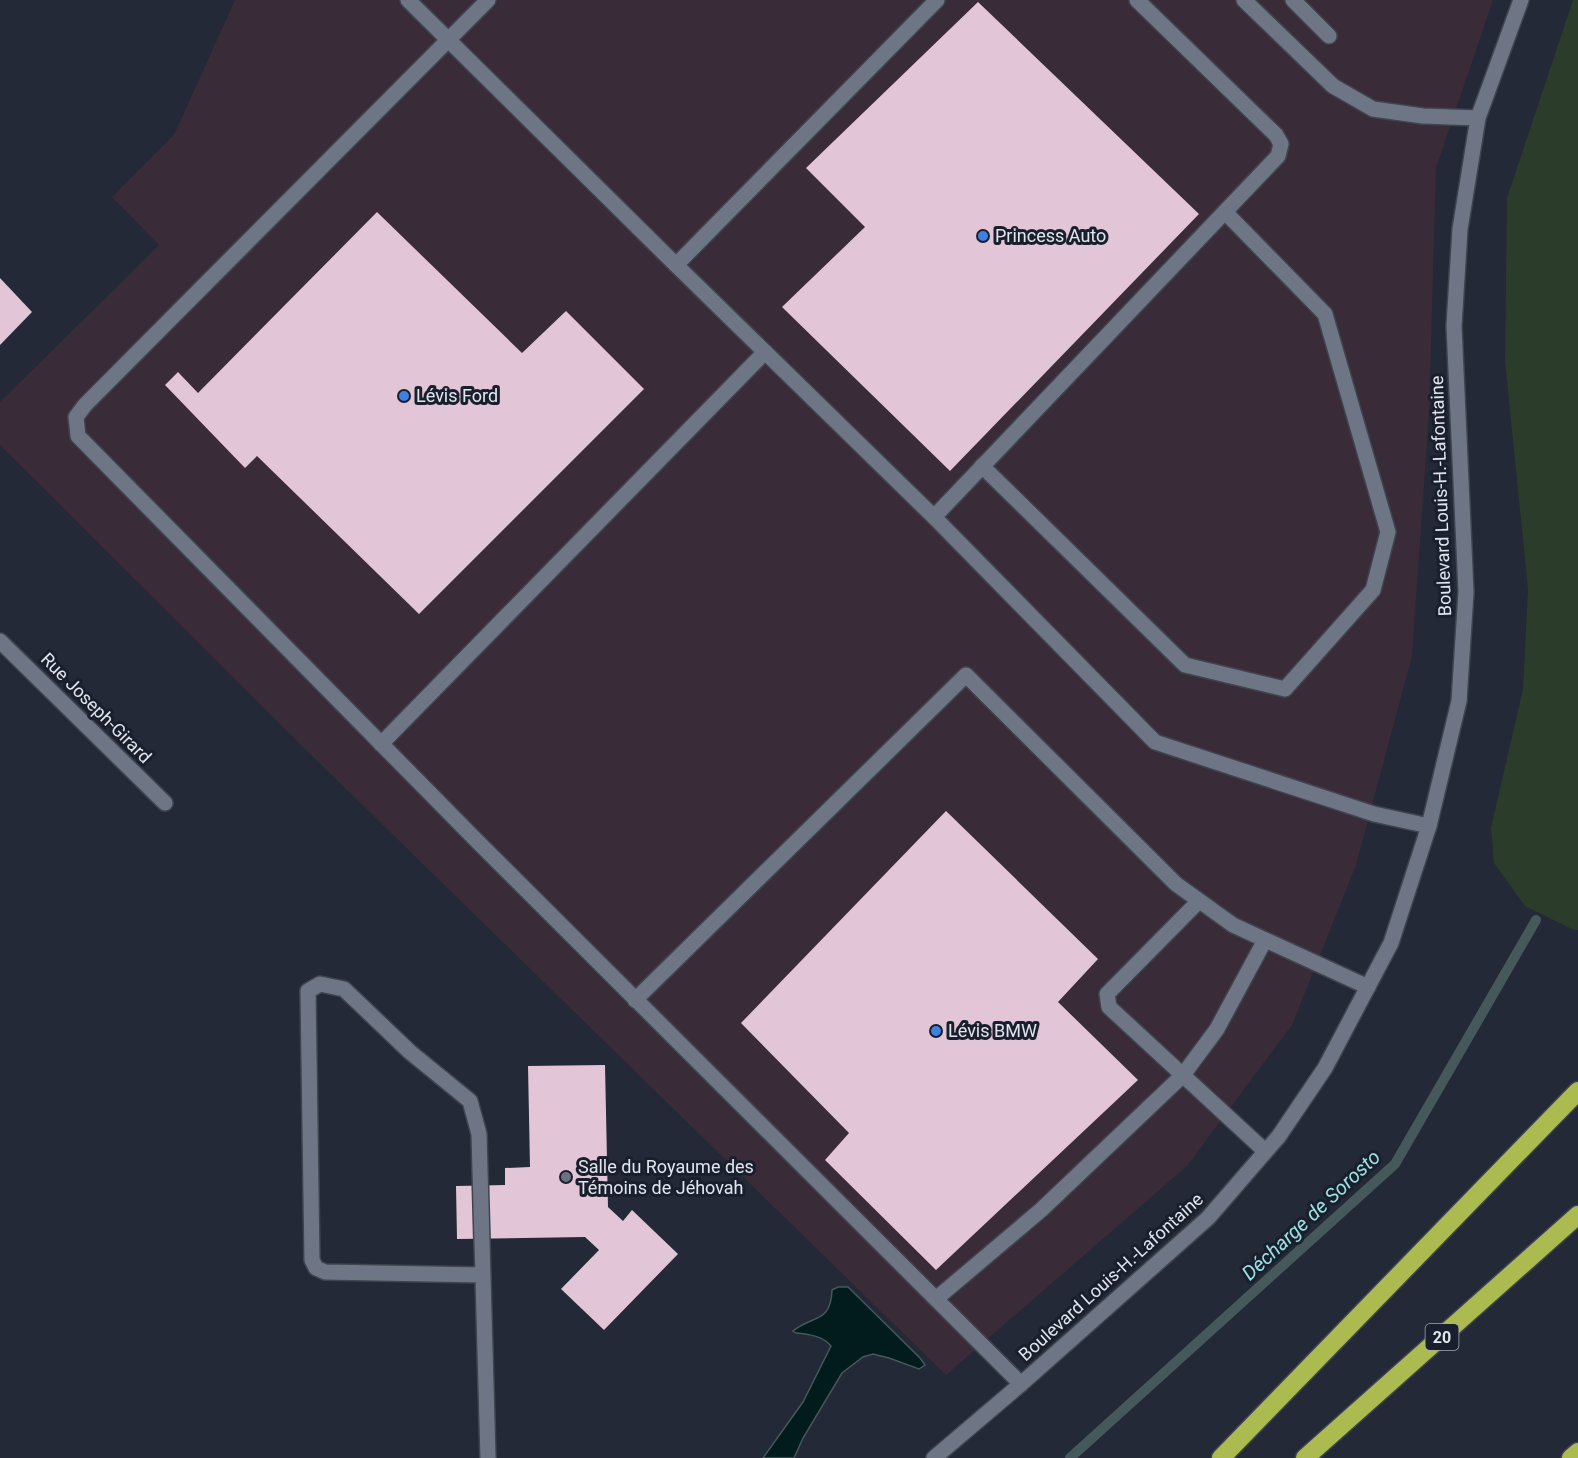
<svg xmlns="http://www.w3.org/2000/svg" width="1578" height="1458" viewBox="0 0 1578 1458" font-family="Roboto,sans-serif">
	<rect width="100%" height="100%" fill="#232936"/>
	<path fill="#3a2b38" d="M235,0H1493L1436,168L1429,413L1412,656L1356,865L1292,1025L1187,1166L946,1375L301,745L0,445V402L159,245L112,197L174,135Z"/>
	<path fill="#2c3c2a" d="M1573,0H1578V930H1574L1525,906L1494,863L1491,828L1523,689L1528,589L1505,361L1507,198Z"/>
	<path fill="#021b1c" stroke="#45585b" stroke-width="1.5" d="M838,1287H848L920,1358L925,1365L919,1369L889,1358L873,1354L863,1357L842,1373L803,1438L794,1458H763L803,1402L831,1346C823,1336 808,1334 796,1333L793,1331C813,1315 831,1323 832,1290Z"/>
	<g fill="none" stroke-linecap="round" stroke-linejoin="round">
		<path stroke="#45585b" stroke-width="10" d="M1070,1458L1395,1164L1536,920"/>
	</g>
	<g fill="#e2c5d6">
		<path d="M978,2L1199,214L950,471L782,307L865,227L806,168Z"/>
		<path d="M377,212L522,353L566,311L644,389L419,614L257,456L245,468L165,385L178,372L198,393Z"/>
		<path d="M0,278L32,312L0,345Z"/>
		<path d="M946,811L1098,959L1058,1002L1138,1080L936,1270L825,1160L849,1133L741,1023Z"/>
		<path d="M605,1065L608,1207L623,1221L632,1210L678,1254L604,1330L561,1289L599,1250L585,1237L457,1239L456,1186L505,1185V1168L530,1167L528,1066Z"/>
	</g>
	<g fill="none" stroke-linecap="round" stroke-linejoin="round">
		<g stroke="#3f444f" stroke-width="18">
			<g id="lane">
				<path d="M408,0L676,265"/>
				<path d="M488,0L85,405L76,417L78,436L478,842L1021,1384"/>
				<path d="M937,0L676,265L934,517L1155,742L1374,814L1429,826"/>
				<path d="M1244,0L1333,86L1373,109L1423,116L1478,118"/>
				<path d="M1293,0L1329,36"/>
				<path d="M982,466L1185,665L1285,689L1373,590L1388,532L1325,314L1225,212"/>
				<path d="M934,517L1278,156L1281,144L1276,135L1137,0"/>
				<path d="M381,744L765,352"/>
				<path d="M1199,901L1107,994L1109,1007L1265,1151"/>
				<path d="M635,1000L966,675L1176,884L1233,925L1368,987"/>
				<path d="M483,1275L325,1272L316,1268L312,1260L308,991L320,984L344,989L410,1052L470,1101L479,1134L488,1458"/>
				<path d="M937,1298L1041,1210L1183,1075L1217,1029L1265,940"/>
			</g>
		</g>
		<g stroke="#3f444f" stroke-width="18">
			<path id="street" d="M0,641L165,803"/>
		</g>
		<g stroke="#3f444f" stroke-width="18">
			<path id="secondary" d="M934,1458L1021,1384L1208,1218L1279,1136L1325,1068L1391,943L1429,826L1459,701L1466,592L1454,326L1460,229L1478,118L1521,0"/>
		</g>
		<g stroke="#3f444f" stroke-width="21">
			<g id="highway">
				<path d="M1221,1458L1578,1091"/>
				<path d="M1305,1458L1578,1215"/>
				<path d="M1571,1458L1578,1452"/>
			</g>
		</g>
		<use href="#lane" stroke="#6e7686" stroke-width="15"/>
		<use href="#street" stroke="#6e7686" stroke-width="15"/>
		<use href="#secondary" stroke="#6e7686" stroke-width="15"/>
		<use href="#highway" stroke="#abbb50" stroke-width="18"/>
	</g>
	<g fill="#3f7fe0" stroke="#191f2c" stroke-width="2">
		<circle cx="983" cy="236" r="6"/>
		<circle cx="404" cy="396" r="6"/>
		<circle cx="936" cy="1031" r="6"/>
	</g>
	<circle fill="#6b7280" stroke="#191f2c" stroke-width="2" cx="566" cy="1177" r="6"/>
	<g text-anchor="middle" stroke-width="6" stroke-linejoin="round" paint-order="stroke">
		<rect fill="#191f2c" stroke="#a5aab4" stroke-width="1.5" x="1425.5" y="1324" width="33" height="26" rx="4.5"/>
		<g font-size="16" font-weight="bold" fill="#e1e5ee">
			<text x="1442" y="1343">20</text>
		</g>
		<g font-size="18" fill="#e1e5ee" stroke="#191f2c" text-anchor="start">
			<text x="995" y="242">Princess Auto</text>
			<text x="416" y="402">Lévis Ford</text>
			<text x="948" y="1037">Lévis BMW</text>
			<text x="578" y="1173">Salle du Royaume des<tspan x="578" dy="21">Témoins de Jéhovah</tspan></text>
		</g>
		<g font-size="18" fill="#e1e5ee" stroke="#191f2c">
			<text transform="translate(1441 496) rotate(-92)" y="6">Boulevard Louis-H.-Lafontaine</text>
			<text transform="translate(96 708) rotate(45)" y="6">Rue Joseph-Girard</text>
			<text transform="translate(1111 1277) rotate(-42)" y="6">Boulevard Louis-H.-Lafontaine</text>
		</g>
		<g font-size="20" font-style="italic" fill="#9be1e2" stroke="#191f2c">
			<text transform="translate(1311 1215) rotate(-43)" y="7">Décharge de Sorosto</text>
		</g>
	</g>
</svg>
